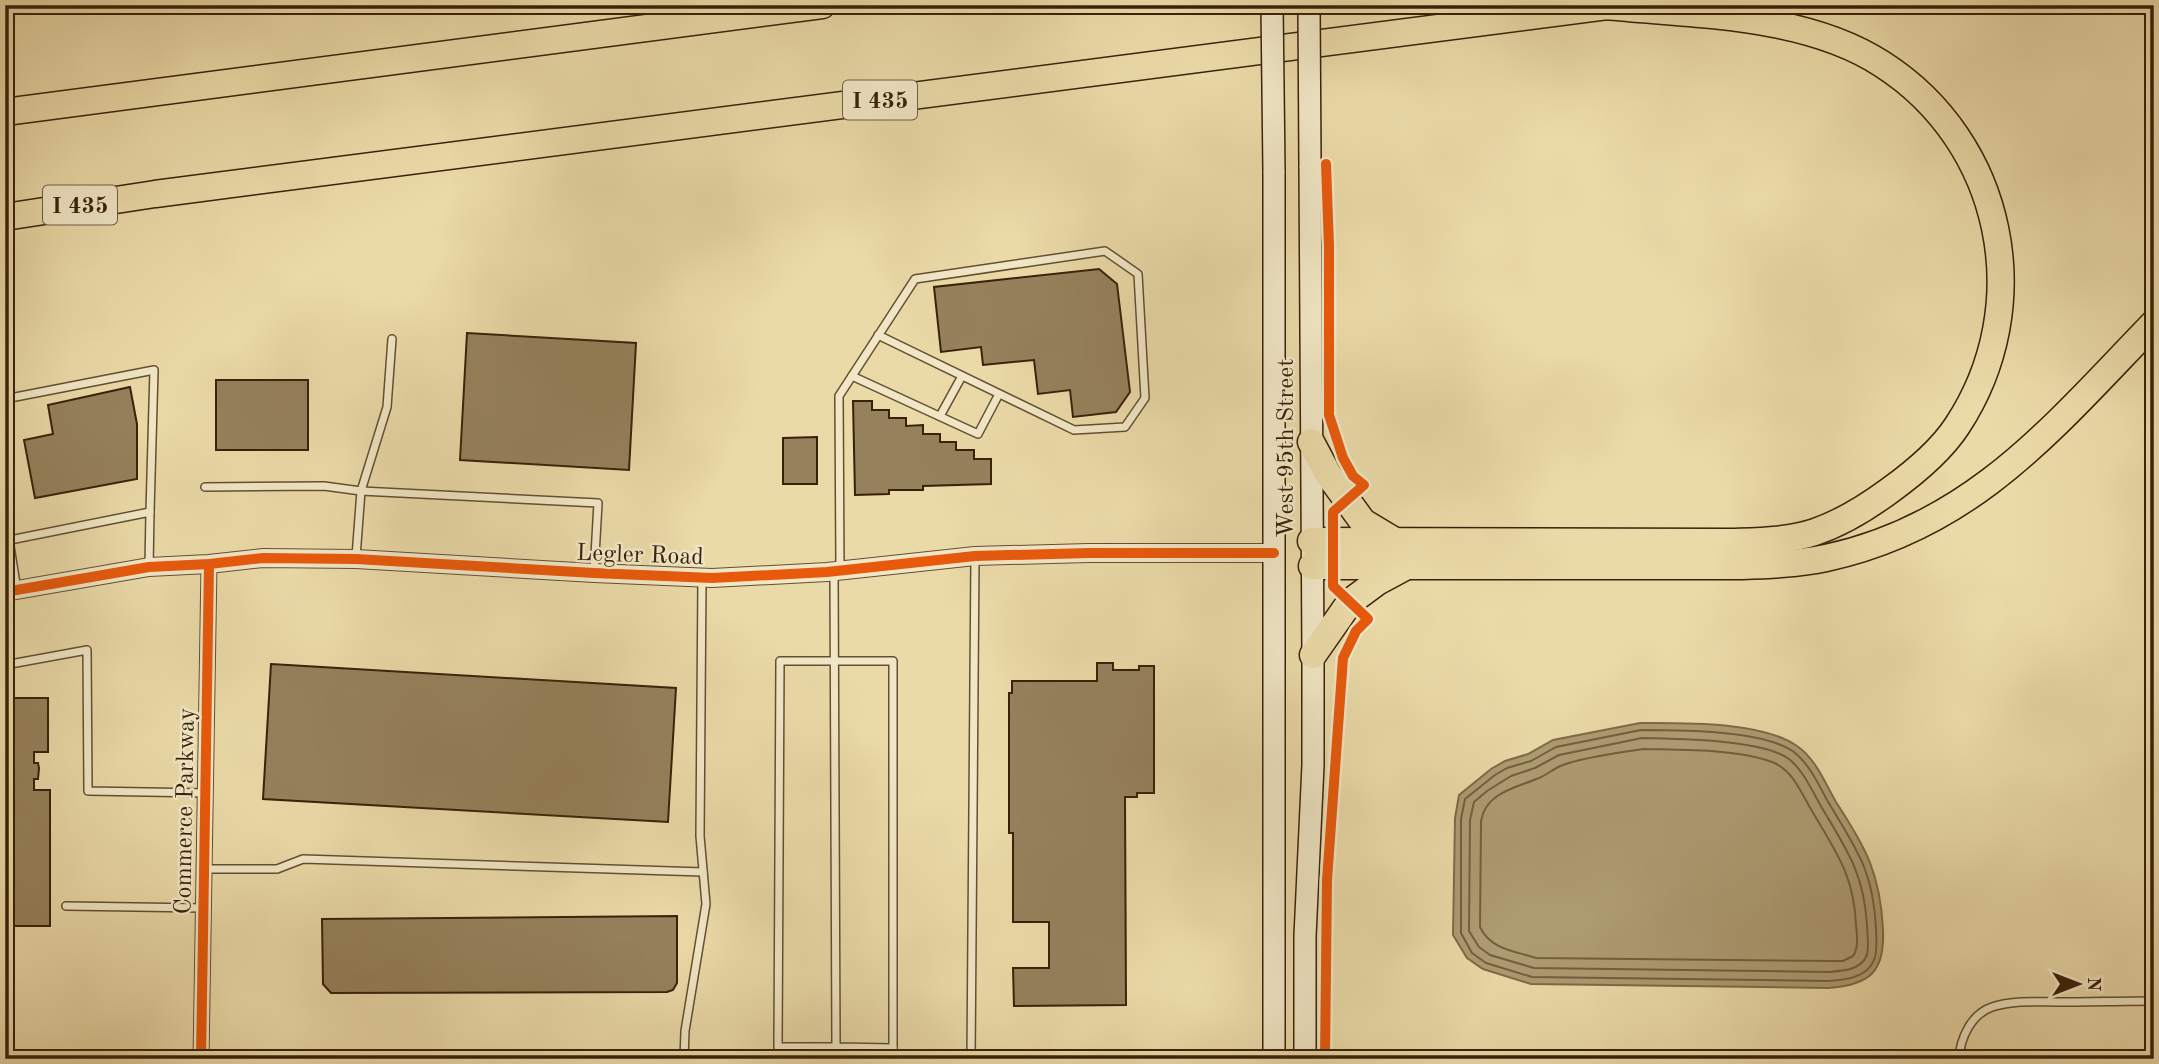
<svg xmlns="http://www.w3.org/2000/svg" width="2159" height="1064" viewBox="0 0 2159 1064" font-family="'Old Standard TT',serif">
	<rect width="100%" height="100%" fill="#eadaa8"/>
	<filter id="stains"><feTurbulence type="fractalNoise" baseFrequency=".00286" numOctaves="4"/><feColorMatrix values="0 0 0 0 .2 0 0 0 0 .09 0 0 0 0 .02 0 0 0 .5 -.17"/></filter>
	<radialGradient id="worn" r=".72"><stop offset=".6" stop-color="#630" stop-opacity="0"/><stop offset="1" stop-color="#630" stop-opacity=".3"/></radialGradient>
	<path fill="#ad9b72" stroke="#7e6a48" stroke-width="2" d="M1640,723C1683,723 1761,721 1797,746C1816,759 1825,783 1836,802C1866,848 1880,873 1883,929C1885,972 1870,985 1828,988L1531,984L1483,969L1467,958L1453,935L1455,818L1459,795L1491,769L1505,761L1528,754L1553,740Z"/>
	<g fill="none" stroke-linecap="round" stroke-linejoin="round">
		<g stroke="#725e3e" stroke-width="2">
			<path d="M1641,730C1679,730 1764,730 1794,752C1809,764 1818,783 1827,800C1856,849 1873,869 1876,928C1876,938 1878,951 1874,960C1867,978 1844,980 1828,981L1532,977L1486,963L1472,953L1461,933V819L1465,799L1495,775L1507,768L1531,761L1556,747Z"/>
			<path d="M1642,738C1676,739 1762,739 1789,759C1804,771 1812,791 1822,808C1847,850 1864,874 1867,925C1867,935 1870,948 1866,957C1859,971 1840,971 1828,972L1534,968L1490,955L1479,947L1469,931L1470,820L1474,802L1487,791L1511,776L1535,768L1559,755Z"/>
			<path d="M1643,749C1680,750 1738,749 1772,762C1793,770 1801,793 1812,811C1836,852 1854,875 1856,925C1857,935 1859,947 1853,956L1843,961H1827L1536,958C1514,951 1490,949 1480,927L1481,821C1486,792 1516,788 1539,778C1547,775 1554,768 1563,765C1584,757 1619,753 1643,749Z"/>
		</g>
	</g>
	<g fill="#95815c" stroke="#382109" stroke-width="2">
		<path d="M1099,269L1117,284L1130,392L1116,412L1073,417L1070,390L1038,394L1034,360L983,365L981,347L941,352L934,287Z"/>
		<path d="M467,333L636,343L629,470L460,460Z"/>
		<rect x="216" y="380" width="92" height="70"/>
		<path d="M130,387L137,424V479L35,498L24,440L53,434L48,405Z"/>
		<path d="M853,401H872V410H889V418H906V426L923,425V434H940V442H956V450H974V459H991V484L923,486V490H889V494L855,495Z"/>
		<path d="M817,437V484H783V438Z"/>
		<path d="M1097,663H1113V670H1139V666H1154V793H1137V797H1125L1126,1005L1014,1006L1013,968H1049V922H1013V833H1009V693H1012V681H1097Z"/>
		<path d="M271,664L676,688L668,822L263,799Z"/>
		<path d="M5,698H48V752H34V763H38L39,768L38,779H34V790H50V926H5Z"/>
		<path d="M677,916V983L673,990L667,992L331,993L323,984L322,919Z"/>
	</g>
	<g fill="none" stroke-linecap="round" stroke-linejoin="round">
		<g stroke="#644f31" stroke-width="10">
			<g id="service">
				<path d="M852,376L978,434L999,394"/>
				<path d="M5,399L154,370L150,512"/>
				<path d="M940,416L962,376"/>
				<path d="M205,487L324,486L361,491L387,407L392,339"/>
				<path d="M5,515L17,590"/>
				<path d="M5,541L150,512L149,567"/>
				<path d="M356,557L361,491L598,503L594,573"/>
				<path d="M2154,559H2150L2154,931"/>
				<path d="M840,570L839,396L915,279L1105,251L1138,274L1145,398L1125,427L1074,430L878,335"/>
				<path d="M834,572L836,1047L893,1048V661H780L778,1047H836"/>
				<path d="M5,665L87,650L88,791L205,793"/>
				<path d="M204,869H277L303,859L703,872"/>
				<path d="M66,906L203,908"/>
				<path d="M893,1048V1059"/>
				<path d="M684,1059L685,1031L706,904L700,836L702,578"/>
				<path d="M971,1059L975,557"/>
				<path d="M1959,1059C1960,1039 1971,1014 1992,1007C2012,1000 2035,1002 2056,1002C2089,1002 2121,1001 2154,1001"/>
			</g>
		</g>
		<g stroke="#644f31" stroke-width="17">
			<path id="minor" d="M201,1059L209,564"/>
		</g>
		<g stroke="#644f31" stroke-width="20">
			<path id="tertiary" d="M5,592L149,567L209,564L263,558L356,559L594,573L712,578L827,572L975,556L1089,553H1274"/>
		</g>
		<g stroke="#382109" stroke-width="24">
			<g id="secondary">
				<path d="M1274,171V1059"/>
				<path d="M1305,1059V936L1313,765V655L1310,166"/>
			</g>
		</g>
		<g stroke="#382109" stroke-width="29">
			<g id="motorway">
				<path d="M5,112L822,5"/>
				<path d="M5,217L155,194L1615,5"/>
				<path d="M1311,442L1328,474L1363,522L1393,540"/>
				<path d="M1311,541L1731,542C1759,541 1788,541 1815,532C1841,523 1866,508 1889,491C1914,473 1940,452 1957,426C2037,305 2004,142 1882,64C1805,14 1695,15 1606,6"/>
				<path d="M1312,566H1741C1769,565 1798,564 1826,558C1974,526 2054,426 2154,323"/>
				<path d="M1313,655L1350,602L1377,582L1403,568"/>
			</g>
		</g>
		<use href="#service" stroke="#f1e7c6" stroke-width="7"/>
		<use href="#minor" stroke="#f1e7c6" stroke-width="14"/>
		<use href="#tertiary" stroke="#f1e7c6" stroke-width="18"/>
		<use href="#secondary" stroke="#f1e7c6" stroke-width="21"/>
		<use href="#motorway" stroke="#eadaa8" stroke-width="26"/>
		<g stroke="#382109" stroke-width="24" stroke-linecap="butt">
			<g id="secondary-bridge">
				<path d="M1272,5L1274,171"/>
				<path d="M1309,5L1310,166"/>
			</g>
		</g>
		<use href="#secondary-bridge" stroke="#f1e7c6" stroke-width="21"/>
		<g stroke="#f1e7c6" stroke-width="15">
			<g id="cycleway">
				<path d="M5,592L149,567L209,564L263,558L356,559L594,573L712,578L827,572L975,556L1089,553H1274"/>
				<path d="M201,1059L209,564"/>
				<path d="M1325,1059L1327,880L1343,658L1356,631L1368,619L1333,586V512L1364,485L1353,476L1343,458L1329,415V246L1326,164"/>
			</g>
		</g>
		<use href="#cycleway" stroke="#e8590c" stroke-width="10"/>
	</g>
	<g text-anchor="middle" stroke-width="5" stroke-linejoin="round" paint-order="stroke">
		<g fill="#f1e7c6" stroke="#705c42" stroke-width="2">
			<rect x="843" y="80.5" width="74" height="39" rx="5"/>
			<rect x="43" y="185.5" width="74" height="39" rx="5"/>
		</g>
		<g font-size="23" font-weight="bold" fill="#382109">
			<text x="880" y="108">I 435</text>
			<text x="80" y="213">I 435</text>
		</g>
		<g font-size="24" fill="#382109" stroke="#f1e7c6">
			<text transform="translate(1285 448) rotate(-90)" y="8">West 95th Street</text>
			<text transform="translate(640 554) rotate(2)" y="8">Legler Road</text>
			<text transform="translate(184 811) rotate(-89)" y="8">Commerce Parkway</text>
		</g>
	</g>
	<rect width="2159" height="1064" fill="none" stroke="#eadaa8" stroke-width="28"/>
	<rect x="7" y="7" width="2145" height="1050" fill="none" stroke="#382109" stroke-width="3.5"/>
	<rect x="14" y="14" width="2131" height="1036" fill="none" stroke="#382109" stroke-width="2"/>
	<g transform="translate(2078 984) rotate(90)" stroke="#f1e7c6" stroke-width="5" paint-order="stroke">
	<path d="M0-5L12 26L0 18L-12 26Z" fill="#382109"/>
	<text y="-10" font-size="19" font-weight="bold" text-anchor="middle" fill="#382109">N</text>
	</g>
	<rect width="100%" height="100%" filter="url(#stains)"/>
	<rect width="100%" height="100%" fill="url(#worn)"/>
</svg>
